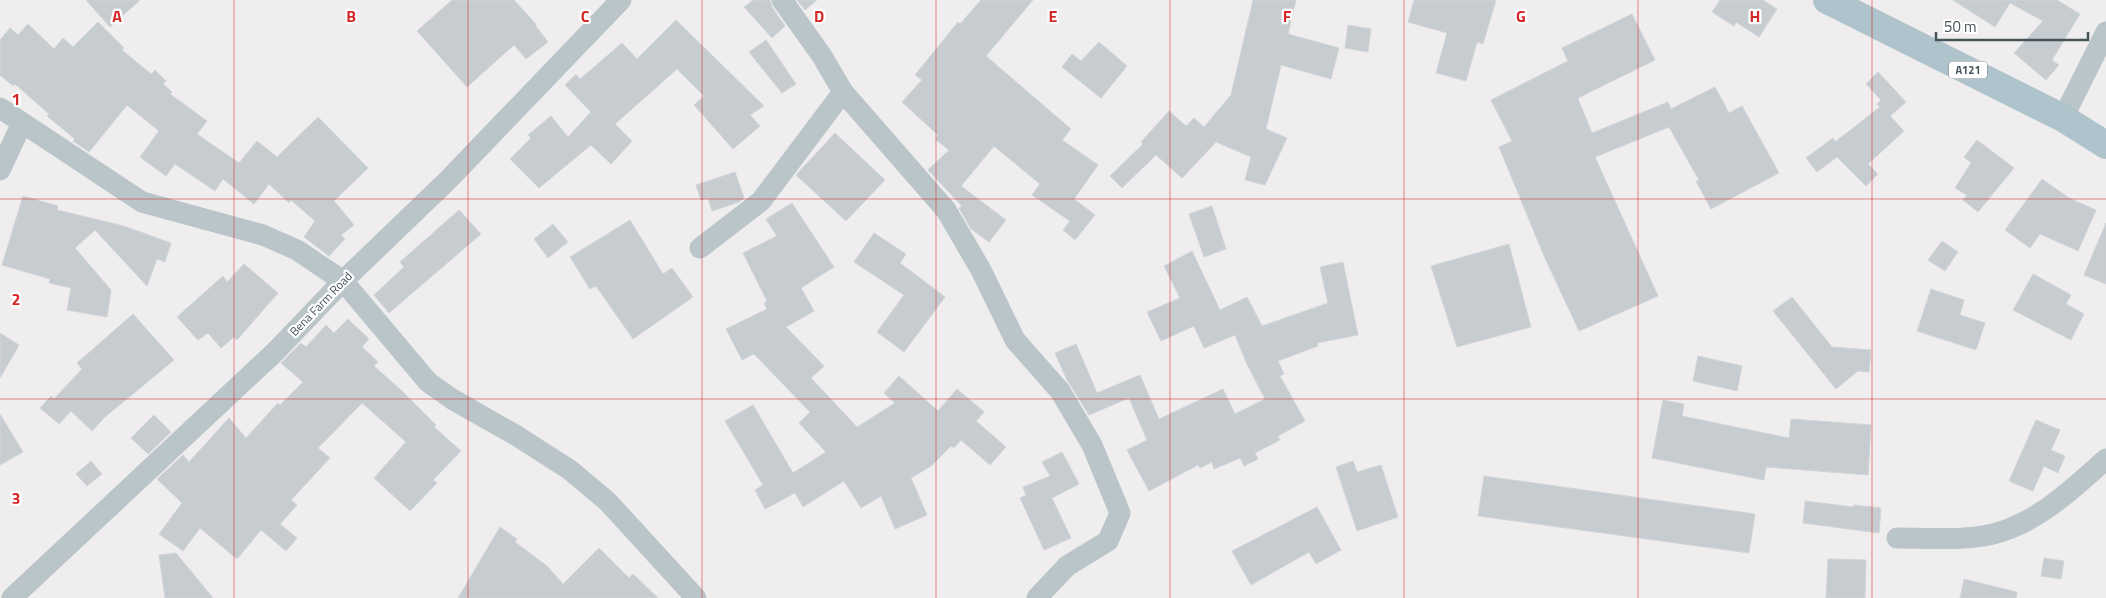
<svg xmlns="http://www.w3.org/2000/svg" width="2106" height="598" viewBox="0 0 2106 598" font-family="'Titillium Web',sans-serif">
	<rect width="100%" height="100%" fill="#f0edee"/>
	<g fill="#c7ccd0" stroke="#d1d5d9">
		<path d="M86,0H140L110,27Z"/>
		<path d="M452,0H514L536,24L535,25L548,42L526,59L514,45L467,87L417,31Z"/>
		<path d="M753,0H770L772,7L785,26L772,38L744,7Z"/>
		<path d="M797,0H817L805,10Z"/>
		<path d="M981,0H1033L986,56L1071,129L1062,140L1098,165L1074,199L1095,215L1075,240L1063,230L1070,221L1032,195L1040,184L994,146L961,186L1006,220L989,242L971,229L959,208L962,206L928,170L949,150L935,139L938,135L902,102L922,80L915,75L958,22L960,24Z"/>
		<path d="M1253,0H1296L1288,34L1339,48L1331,79L1281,65L1266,129L1287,138L1265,185L1245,180L1251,157L1216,142L1182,178L1156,155L1122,188L1110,176L1143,144L1141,142L1169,111L1186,126L1194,118L1204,127L1231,95Z"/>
		<path d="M1414,0H1496L1483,44L1477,42L1466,81L1436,73L1447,33L1408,22Z"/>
		<path d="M1720,0H1763L1777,9L1759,37L1736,22L1734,26L1712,12Z"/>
		<path d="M1953,0H2057L2080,14L2052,60L2059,65L2046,80L2014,53L2043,21L2010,3L1995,27Z"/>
		<path d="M1632,14L1655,60L1580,97L1578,99L1592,133L1668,102L1671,109L1715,87L1729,113L1742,106L1779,173L1711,209L1696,181L1699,180L1669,127L1595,157L1658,296L1579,331L1544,256L1499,147L1512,141L1491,100L1568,61L1562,48Z"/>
		<path d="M676,20L764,106L750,115L760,126L733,149L694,105L704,96L677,69L615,124L632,141L611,164L591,145L539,188L510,159L531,138L528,135L551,116L568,137L591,112L565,85L576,74L580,79L622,43L637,59Z"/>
		<path d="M98,22L124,48L122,50L151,74L155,70L166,81L163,84L172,92L170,94L207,121L197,134L239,163L257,141L277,157L318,117L368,168L334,201L354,225L341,235L345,239L329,256L304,237L315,221L291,200L289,203L269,184L254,204L223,179L215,191L175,164L166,176L140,157L159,131L127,105L89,152L73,141L75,139L47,116L49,114L15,84L13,86L0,75V40L10,28L18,35L28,24L54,49L63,38L73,47Z"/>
		<path d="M1348,25L1371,29L1368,52L1345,48Z"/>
		<path d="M766,40L796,84L782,93L749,52Z"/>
		<path d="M1099,42L1127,66L1101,98L1062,67L1072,54L1081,61Z"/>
		<path d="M1878,72L1906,102L1890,116L1904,131L1868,164L1878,174L1866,186L1837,157L1817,172L1806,158L1833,138L1835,142L1880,107L1877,104L1881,100L1866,84Z"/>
		<path d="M835,133L885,180L846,221L796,175Z"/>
		<path d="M1977,140L2014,168L1978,212L1963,200L1967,195L1955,188L1971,163L1964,157Z"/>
		<path d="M735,172L744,198L739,202L712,211L708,198L701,200L696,185Z"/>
		<path d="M2042,179L2069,198L2096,210L2078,251L2040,234L2030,248L2005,230Z"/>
		<path d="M23,196L58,206L57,210L124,226L171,243L165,262L157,259L147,286L95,230L75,248L111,290L107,317L67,310L71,288L49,283L50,279L2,265Z"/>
		<path d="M792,203L834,267L801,288L814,311L786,327L824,366L811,378L857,427L895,403L884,393L899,376L938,411L957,389L984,412L976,421L1006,447L990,465L961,440L954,448L951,446L931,466L911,478L927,515L895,529L881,496L861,508L844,481L803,507L795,493L765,509L755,490L763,485L725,421L753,405L793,473L826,452L799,423L810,412L754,354L742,360L726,329L767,309L764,303L767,301L743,253L777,236L766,219Z"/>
		<path d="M1212,206L1226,249L1204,257L1189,214Z"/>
		<path d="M459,210L481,234L389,313L374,295L404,267L400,262Z"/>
		<path d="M630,220L663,274L672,268L693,297L633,339L596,286L590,289L570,257Z"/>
		<path d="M2106,223V284L2084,275Z"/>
		<path d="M553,224L568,242L548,258L534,239Z"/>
		<path d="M874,233L906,254L900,263L945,297L904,352L877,332L904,295L854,262Z"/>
		<path d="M1942,241L1958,252L1945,271L1928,260Z"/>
		<path d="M1509,244L1531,327L1457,347L1431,266Z"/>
		<path d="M1192,251L1220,310L1247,297L1262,326L1328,303L1320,267L1343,262L1358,335L1317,343L1318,346L1278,361L1284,374L1280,376L1305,421L1278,436L1280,440L1255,453L1258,459L1244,466L1240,458L1214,469L1212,462L1200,468L1198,465L1149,491L1127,450L1147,440L1129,398L1089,415L1067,380L1055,353L1076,344L1097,393L1140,375L1159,419L1223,389L1235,414L1265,399L1247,364L1235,335L1204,348L1194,326L1161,341L1147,312L1180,298L1164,266Z"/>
		<path d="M244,264L278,293L237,340L234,337L221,348L208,333L198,340L177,317L223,276L227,282Z"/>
		<path d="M2033,274L2071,295L2066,304L2084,314L2071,340L2013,310Z"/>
		<path d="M1931,289L1964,300L1960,315L1985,323L1976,350L1917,331Z"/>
		<path d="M1792,297L1832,347L1871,350L1869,372L1858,371L1836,389L1773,311Z"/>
		<path d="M133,314L174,360L105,417L92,431L71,411L59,424L40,408L51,396L54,399L82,369L77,363Z"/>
		<path d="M348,319L369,339L362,347L378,362L374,366L402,391L436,425L434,427L461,451L433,480L437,483L410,511L374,478L406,442L362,403L318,448L330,458L291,500L297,505L280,524L297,538L286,551L261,530L237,559L200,528L183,551L159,534L182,503L157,479L183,455L189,462L229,418L246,438L278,403L280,405L303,382L281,363L301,343L306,347L326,325L334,333Z"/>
		<path d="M0,333L19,345L0,378Z"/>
		<path d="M1698,356L1742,366L1737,391L1693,381Z"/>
		<path d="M1663,400L1684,404L1682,416L1789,438L1791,419L1871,425L1868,475L1766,467L1764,480L1652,458Z"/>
		<path d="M0,414L23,452L0,465Z"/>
		<path d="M154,415L171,432L148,454L131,438Z"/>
		<path d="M2036,420L2060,430L2051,450L2065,456L2058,473L2044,466L2033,491L2009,481Z"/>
		<path d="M1062,452L1079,484L1052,498L1071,538L1044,550L1020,498L1026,495L1023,487L1050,476L1042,462Z"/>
		<path d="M91,461L102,474L87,486L76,474Z"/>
		<path d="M1353,461L1357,472L1381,465L1398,517L1357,531L1336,467Z"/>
		<path d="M1484,476L1755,514L1749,553L1478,516Z"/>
		<path d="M1805,501L1853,507L1854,505L1881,508L1879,533L1803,523Z"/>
		<path d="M1317,507L1341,550L1316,564L1309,552L1251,585L1232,551Z"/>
		<path d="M500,527L517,539L515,542L547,566L563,584L599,548L629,578L633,574L658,598H458Z"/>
		<path d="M176,553L213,598H165L159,555Z"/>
		<path d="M2044,558L2064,561L2061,579L2041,576Z"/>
		<path d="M1828,559L1866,560L1865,598H1826Z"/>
		<path d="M1964,579L2017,592L2016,598H1960Z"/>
	</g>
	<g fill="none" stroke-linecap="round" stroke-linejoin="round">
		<g stroke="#b9c5c9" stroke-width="21">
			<path d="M782,0L822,56L843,92L946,210L981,270L1015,340L1060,391L1092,445L1120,513L1108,541L1067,566L1037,598"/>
			<path d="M0,108L142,202L263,235L297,250L343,281L428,382L452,399L517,436L570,470L607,501L696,598"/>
			<path d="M2063,118L2106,32"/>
			<path d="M0,170L22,123"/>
			<path d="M700,248L761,201L843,92"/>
			<path d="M1897,538C1927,538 1965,541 1993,534C2037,523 2073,489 2106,459"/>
			<path d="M12,598L276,351L343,281L448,180L621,0"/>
		</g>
		<path stroke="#aec3cb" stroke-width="28" d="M1827,0L2063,118L2106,145"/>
	</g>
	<path fill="none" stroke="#d62828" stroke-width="1" stroke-opacity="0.55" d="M234,0V598M468,0V598M702,0V598M936,0V598M1170,0V598M1404,0V598M1638,0V598M1872,0V598M0,199H2106M0,399H2106"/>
	<g text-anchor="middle" stroke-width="4.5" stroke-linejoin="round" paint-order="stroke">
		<rect fill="#fff" stroke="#7e878b" stroke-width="1" x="1949" y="61.5" width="38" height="17" rx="4"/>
		<g font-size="11" font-weight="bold" fill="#475459">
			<text x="1968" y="74">A121</text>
		</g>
		<g font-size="12" fill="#475459" stroke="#fff">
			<text transform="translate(321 304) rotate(-46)" y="4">Bena Farm Road</text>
		</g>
	</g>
	<g font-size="16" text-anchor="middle" font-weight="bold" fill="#d62828" stroke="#fff" stroke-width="4.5" stroke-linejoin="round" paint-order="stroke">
		<text x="117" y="22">A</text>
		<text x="351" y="22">B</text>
		<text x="585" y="22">C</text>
		<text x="819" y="22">D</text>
		<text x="1053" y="22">E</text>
		<text x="1287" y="22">F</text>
		<text x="1521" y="22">G</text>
		<text x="1755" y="22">H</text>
		<text x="16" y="105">1</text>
		<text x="16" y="305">2</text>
		<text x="16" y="504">3</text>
	</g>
	<path d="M1936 32v8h152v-8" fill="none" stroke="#475459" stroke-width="2.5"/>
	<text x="1944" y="32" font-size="15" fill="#475459" stroke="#ffffff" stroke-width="4" paint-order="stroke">50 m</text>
</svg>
